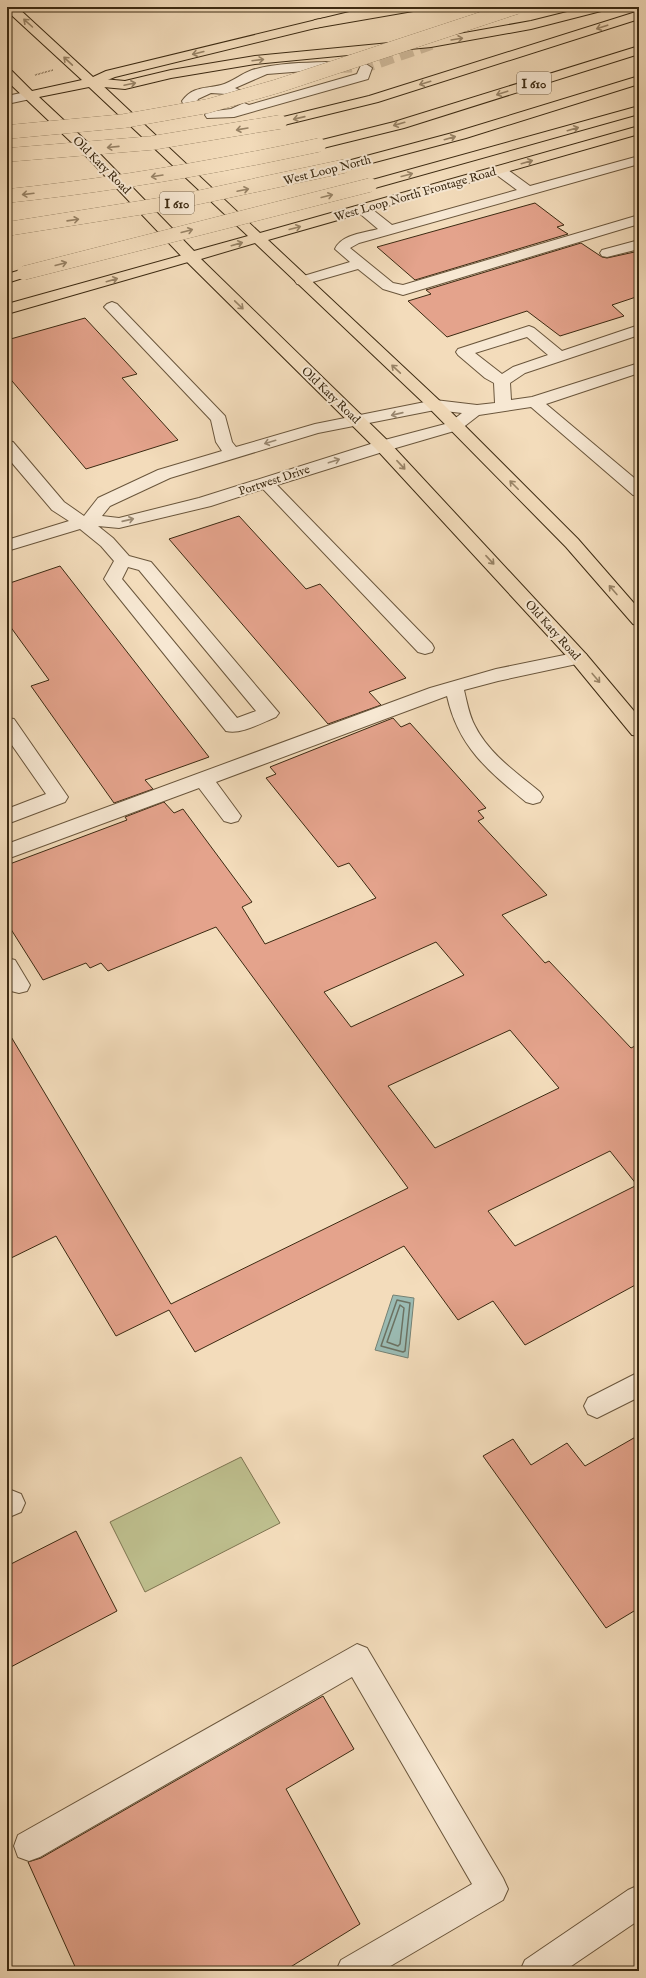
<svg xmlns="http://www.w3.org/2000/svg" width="646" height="1978" viewBox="0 0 646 1978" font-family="'IM FELL English',serif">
	<rect width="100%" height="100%" fill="#f3dcbb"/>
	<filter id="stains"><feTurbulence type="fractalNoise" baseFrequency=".005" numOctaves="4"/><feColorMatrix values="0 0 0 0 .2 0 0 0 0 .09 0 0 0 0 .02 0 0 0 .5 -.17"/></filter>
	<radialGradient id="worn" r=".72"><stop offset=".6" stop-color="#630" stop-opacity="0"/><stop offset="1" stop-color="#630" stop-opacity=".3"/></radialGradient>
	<path fill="#bebf8e" stroke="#7d7450" d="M241,1457L280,1523L145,1592L110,1522Z"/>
	<path fill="#9bbbb3" stroke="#758173" d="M393,1295L414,1298L408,1358L375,1350Z"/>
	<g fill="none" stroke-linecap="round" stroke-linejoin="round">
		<g stroke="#6c7262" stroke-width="1.5">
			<path d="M397,1300L410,1303L405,1351L403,1352L381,1346Z"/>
			<path d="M400,1305L404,1308L400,1344L398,1346L387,1342Z"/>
		</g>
	</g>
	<g fill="#e4a38c" stroke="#3c2a12" fill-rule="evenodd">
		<path d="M535,203L564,225L557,227L568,234L415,280L377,247Z"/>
		<path d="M581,243L602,257L607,258L639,251V296L612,305L624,316L560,336L527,311L447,337L408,301L431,294L426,290Z"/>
		<path d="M85,318L137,374L122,378L178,440L86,469L7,375V340Z"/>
		<path d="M239,516L306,589L320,584L406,678L369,692L381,705L328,724L169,539Z"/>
		<path d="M60,566L209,757L145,780L153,789L114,803L31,686L49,680L7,622V584Z"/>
		<path d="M393,718L401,727L410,723L486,808L478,811L484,818L478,821L547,895L502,915L545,963L549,961L631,1048L639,1044V1283L525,1345L493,1301L458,1320L404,1246L195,1352L169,1310L116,1336L56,1236L7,1260V1030L171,1304L408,1188L216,927L108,971L101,963L90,968L86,963L43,980L7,923V865L127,820L125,817L164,802L174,813L183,809L252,902L242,907L265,944L376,898L349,863L338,867L266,778L276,774L270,767ZM436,942L464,975L351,1027L324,992ZM510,1030L559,1088L435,1148L388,1086ZM610,1151L637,1185L515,1246L488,1211Z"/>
		<path d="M639,1435V1608L606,1628L483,1456L513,1439L531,1465L567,1443L585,1466Z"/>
		<path d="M76,1531L117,1611L7,1669V1566Z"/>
		<path d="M323,1696L354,1749L286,1789L360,1924L284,1971H77L28,1862L41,1858Z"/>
	</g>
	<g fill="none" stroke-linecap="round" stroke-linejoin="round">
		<path stroke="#ceb899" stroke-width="14" stroke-dasharray="14 7" stroke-linecap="butt" d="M338,66L367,65L431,43"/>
		<g stroke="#6a563c" stroke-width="2">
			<g id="minor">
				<path d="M326,62L331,63L332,66L331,69L267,74L235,88L243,92L241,95L211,93L198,99L195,109H185L182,101C193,86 205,89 221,85C232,82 241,74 252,70C276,63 301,63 326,62Z"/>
				<path d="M366,64L372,68L368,79L234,117L207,118L205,115L207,112L231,109L244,103L249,105L357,74L361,65Z"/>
				<path d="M30,91L35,92L37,95L35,98L7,104V96Z"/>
				<path d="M639,156V164L359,243L350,248L393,283L403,285L639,215V224L403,295L383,289L358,269L302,285L297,284L295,281L297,278L350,262L335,249C342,234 364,233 378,229L358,212L356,209L358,206H368L392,225L517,190L494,173L492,170L494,167H504L530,186Z"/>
				<path d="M639,240V249L607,257L602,256L600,253L602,250Z"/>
				<path d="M112,302L117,304L225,416L232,442L236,447L315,424L435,400L477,405L495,403L494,383L485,378L458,355L456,352L458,349L529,326L534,328L562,351L639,325V335L525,373L510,383L511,400L532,397L639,363V373L546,404L639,482V496L633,495L531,407L479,415L461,429L389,450L277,485L432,644L434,648L432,652L425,654L418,652L263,489L211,506L119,528L98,526L113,538L129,556L151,562L279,713L276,717C261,723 241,735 226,731L107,583L104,579L114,561L101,546L80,529L7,551V540L69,521L52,510L7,457V441L13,442L64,502L84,516L98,498L158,470L222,451L216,442L211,420L107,310L104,307L107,304ZM527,337L548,355L513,367L502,374L475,353ZM435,410L462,413L449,423L377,442L199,498L119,518L102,516L110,506L170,478L318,433ZM128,567L139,570L256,711L237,718L122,579Z"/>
				<path d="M579,652L586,654L588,658L586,662L498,681L464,690C467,702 469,715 475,726C489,754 517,773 540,792L543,797L540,802L533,804L526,802C487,770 458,746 447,696L216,782L241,816L238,821L231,823L224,821L199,788L7,859V844L430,688L496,669Z"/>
				<path d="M7,718L14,719L68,797L65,802L7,824V809L46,794L7,738Z"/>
				<path d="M7,958L15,960L30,985L27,991L19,993L11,991L7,984Z"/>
				<path d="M639,1372V1397L597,1418L588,1414L584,1406L588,1398Z"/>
				<path d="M11,1490L21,1494L25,1503L21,1512L7,1518V1492Z"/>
				<path d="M357,1644L367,1648L503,1878L508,1889L503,1900L382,1971H336L341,1960L472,1884L352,1677L40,1857L29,1861L18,1857L14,1846L18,1835Z"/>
				<path d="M639,1885V1920L564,1971H520L525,1960L628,1890Z"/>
			</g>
		</g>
		<g stroke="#3c2a12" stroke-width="2">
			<path id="major" d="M7,7H17L93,77L106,71L370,7H391L389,10L115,77L100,83L260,233L639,126V134L268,240L441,402L578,539L639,609V626L633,624L566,547L429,408L255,243L201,259L389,442L586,654L639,717V736L632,735L572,662L377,450L185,260L89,159L7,81V70L12,71L32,91L82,80L7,11ZM89,87L248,236L194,251L99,153L39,97Z"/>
		</g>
		<g stroke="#3c2a12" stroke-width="2">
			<g id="highway">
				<path d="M392,7H419L413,11L315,28L309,24L315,20Z"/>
				<path d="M587,7H607L605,10L531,29L431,47L255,64L171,78L125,89L92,86L86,82L92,78L125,81L171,70L255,56L431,39L531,21Z"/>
				<path d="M639,11V19L378,102L280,126L275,125L273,122L275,119L369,96Z"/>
				<path d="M639,46V54L404,128L319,149L314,148L312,145L314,142L394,122Z"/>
				<path d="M639,76V84L466,138L345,170L340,169L338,166L340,163L456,132Z"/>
				<path d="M639,106V114L375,188H365L363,185L365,182Z"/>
				<path d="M190,253L195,254L197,257L195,260L7,314V304Z"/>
				<path d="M24,269L29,270L31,273L29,276L7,283V274Z"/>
			</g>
		</g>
		<path stroke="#3c2a12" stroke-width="1.5" stroke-dasharray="0.5 1" stroke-linecap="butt" d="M35,75L53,70"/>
		<use href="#minor" fill="#f7e8d3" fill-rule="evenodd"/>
		<use href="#major" fill="#f3dcbb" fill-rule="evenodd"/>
		<use href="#highway" fill="#f3dcbb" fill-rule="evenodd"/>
		<g stroke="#3c2a12" stroke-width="14" stroke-linecap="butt">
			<g id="highway-bridge">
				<path d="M7,132L124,121L208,106L278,86L517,7"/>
				<path d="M7,155L152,143L280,122"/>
				<path d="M7,196C112,185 216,167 319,145"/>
				<path d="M7,229L177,202L345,166"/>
				<path d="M24,273L370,185"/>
			</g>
		</g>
		<use href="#highway-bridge" stroke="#f3dcbb" stroke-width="14"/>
	</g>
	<defs><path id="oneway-shaft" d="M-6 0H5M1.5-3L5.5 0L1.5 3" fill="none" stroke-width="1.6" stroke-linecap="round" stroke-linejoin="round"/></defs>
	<g stroke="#988366">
		<use href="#oneway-shaft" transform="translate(28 23) rotate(-138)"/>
		<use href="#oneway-shaft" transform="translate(602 27) rotate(162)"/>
		<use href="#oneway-shaft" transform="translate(457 39) rotate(-9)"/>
		<use href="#oneway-shaft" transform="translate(198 53) rotate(166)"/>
		<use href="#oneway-shaft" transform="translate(258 60) rotate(-7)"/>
		<use href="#oneway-shaft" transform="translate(68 61) rotate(-137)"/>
		<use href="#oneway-shaft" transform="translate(425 83) rotate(163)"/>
		<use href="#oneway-shaft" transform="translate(130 84) rotate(-12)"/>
		<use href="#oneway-shaft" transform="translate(502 93) rotate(162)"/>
		<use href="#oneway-shaft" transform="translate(299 118) rotate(167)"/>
		<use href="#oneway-shaft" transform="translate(399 124) rotate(164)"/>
		<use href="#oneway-shaft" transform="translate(242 129) rotate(170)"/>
		<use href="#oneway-shaft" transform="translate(573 129) rotate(-16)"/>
		<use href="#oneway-shaft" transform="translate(450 138) rotate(-16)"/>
		<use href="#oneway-shaft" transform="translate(113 147) rotate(174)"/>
		<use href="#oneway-shaft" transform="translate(527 162) rotate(-16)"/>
		<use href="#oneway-shaft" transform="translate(407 175) rotate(-15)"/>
		<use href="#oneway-shaft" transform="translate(157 176) rotate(171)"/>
		<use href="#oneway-shaft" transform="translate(243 190) rotate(-12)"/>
		<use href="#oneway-shaft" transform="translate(28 194) rotate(173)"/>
		<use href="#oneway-shaft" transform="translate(327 196) rotate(-14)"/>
		<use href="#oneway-shaft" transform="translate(73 220) rotate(-8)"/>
		<use href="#oneway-shaft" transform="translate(295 228) rotate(-15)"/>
		<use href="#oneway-shaft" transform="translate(187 231) rotate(-15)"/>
		<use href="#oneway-shaft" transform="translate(237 244) rotate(-16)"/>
		<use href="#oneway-shaft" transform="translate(61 264) rotate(-15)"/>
		<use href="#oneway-shaft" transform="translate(112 280) rotate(-16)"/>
		<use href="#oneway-shaft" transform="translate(239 305) rotate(44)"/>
		<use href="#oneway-shaft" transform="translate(396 369) rotate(-137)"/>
		<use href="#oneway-shaft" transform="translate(401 465) rotate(47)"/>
		<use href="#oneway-shaft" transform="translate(514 485) rotate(-135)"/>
		<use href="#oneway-shaft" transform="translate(490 560) rotate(47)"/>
		<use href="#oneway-shaft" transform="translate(613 590) rotate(-131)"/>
		<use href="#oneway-shaft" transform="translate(596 678) rotate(50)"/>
	</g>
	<g stroke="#9a8972">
		<use href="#oneway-shaft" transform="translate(397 414) rotate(167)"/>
		<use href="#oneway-shaft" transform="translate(270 442) rotate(163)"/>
		<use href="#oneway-shaft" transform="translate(334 461) rotate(-18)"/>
		<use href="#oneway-shaft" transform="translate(128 520) rotate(-13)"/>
	</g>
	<g text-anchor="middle" stroke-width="4" stroke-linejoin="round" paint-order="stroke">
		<g font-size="12" fill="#3c2a12" stroke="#f7e8d3">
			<text transform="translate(102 165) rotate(45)" y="4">Old Katy Road</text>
			<text transform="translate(327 170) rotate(-14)" y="4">West Loop North</text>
			<text transform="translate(415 194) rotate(-16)" y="4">West Loop North Frontage Road</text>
			<text transform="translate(331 395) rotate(44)" y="4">Old Katy Road</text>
			<text transform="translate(274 480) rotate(-18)" y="4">Portwest Drive</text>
			<text transform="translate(553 630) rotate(48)" y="4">Old Katy Road</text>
		</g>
		<g fill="#f7e8d3" stroke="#74634c" stroke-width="1">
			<rect x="517" y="72" width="34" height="22" rx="3"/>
			<rect x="160" y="192" width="34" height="22" rx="3"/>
		</g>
		<g font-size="13" font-weight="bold" fill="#3c2a12">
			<text x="534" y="88">I 610</text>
			<text x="177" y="208">I 610</text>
		</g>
	</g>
	<rect width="646" height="1978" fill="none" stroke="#f3dcbb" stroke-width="24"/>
	<rect x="8" y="8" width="630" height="1962" fill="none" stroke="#3c2a12" stroke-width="2"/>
	<rect x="12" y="12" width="622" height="1954" fill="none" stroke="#3c2a12"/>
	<rect width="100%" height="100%" filter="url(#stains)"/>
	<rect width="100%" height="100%" fill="url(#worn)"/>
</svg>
